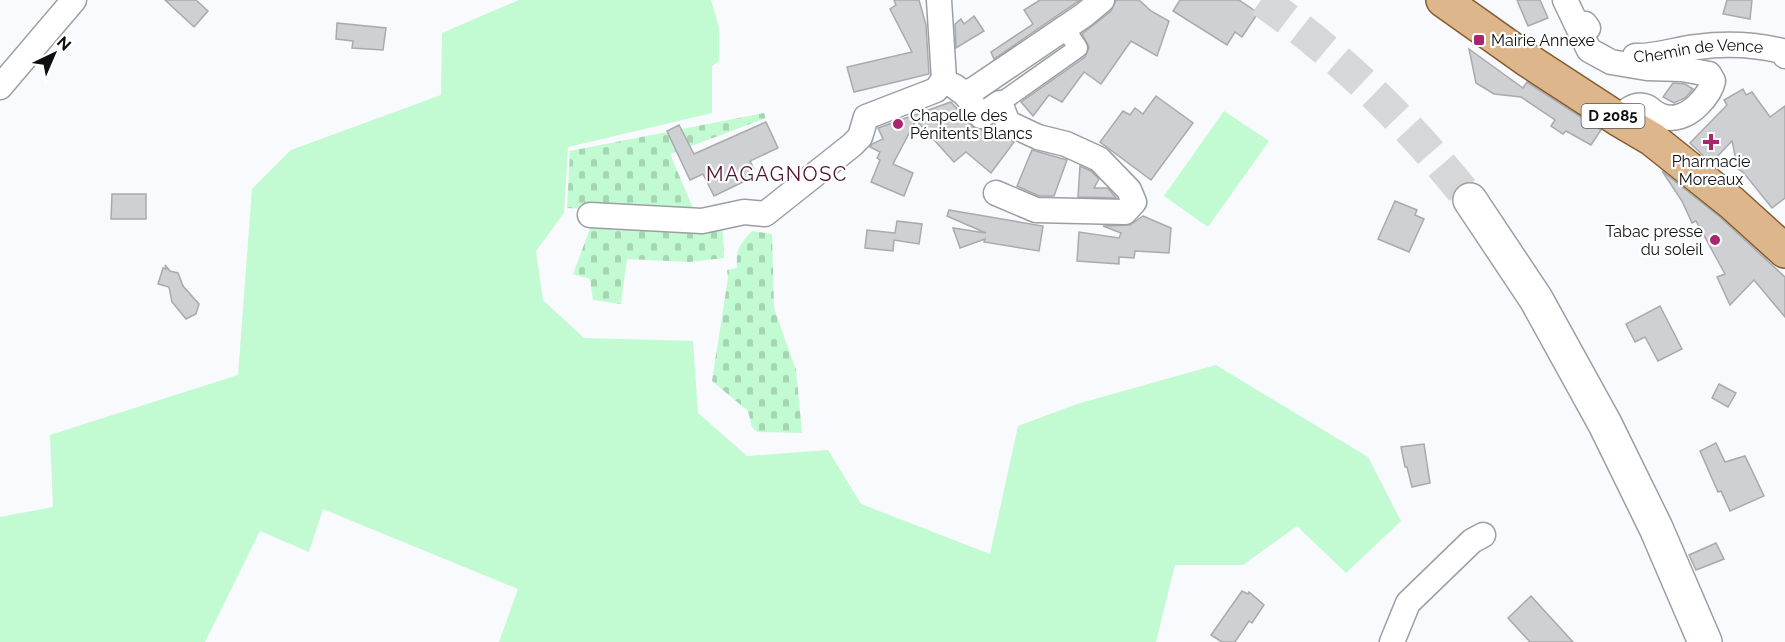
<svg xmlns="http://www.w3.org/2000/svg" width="1785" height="642" viewBox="0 0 1785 642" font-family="Raleway,sans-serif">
	<defs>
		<pattern id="cemetery-stones" width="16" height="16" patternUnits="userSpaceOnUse" patternTransform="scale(1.5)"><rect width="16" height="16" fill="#c2fad2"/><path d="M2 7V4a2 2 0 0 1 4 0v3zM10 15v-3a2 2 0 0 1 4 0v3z" fill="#a6d5b3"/></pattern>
	</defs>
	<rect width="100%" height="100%" fill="#f8fafd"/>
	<g fill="#c2fad2">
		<path d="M519,0H711L719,27V61L712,66V113L568,147L564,213L536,251L543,300L584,338L693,341L698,413L747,456L828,450L861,504L990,554L1018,426L1077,404L1216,365L1368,457L1401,521L1346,573L1297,526L1243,565H1175L1156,642H499L518,589L323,509L309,552L260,531L205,642H0V517L53,507L50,435L238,375L252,189L291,150L441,95L442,33Z"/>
		<path d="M1224,111L1269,141L1208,227L1164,196Z"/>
	</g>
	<g fill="url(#cemetery-stones)">
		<path d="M764,113L766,118L670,154L696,215L567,208L570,151Z"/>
		<path d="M722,223L724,258L690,262L627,259L621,304L593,300L590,279L573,274L591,226Z"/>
		<path d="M752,231L772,234L774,308L796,370L802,433L757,432L752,427L748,411L712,381L728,278L727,270L737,268C736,249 739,245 752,231Z"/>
	</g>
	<g fill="#ced0d3" stroke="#a8aaad" stroke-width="1.5">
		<path d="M165,0H196L208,11L194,27Z"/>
		<path d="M894,0H919L926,25L929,74L854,92L847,67L912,52L890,9L896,5Z"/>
		<path d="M1040,0H1080L994,59L991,52L1033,24L1024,10Z"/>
		<path d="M1116,0H1139L1151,11L1169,21L1157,56L1131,41L1101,84L1084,72L1062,102L1049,95L1033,116L1021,102L1085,57L1089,47L1082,34L1111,11Z"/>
		<path d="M1180,0H1239L1258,13L1242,37L1235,32L1227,45L1173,11Z"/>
		<path d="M1517,0H1540L1548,18L1528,26Z"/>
		<path d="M1727,0H1752L1750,19L1723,14Z"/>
		<path d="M974,16L984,31L956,48L955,24L961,19L964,24Z"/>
		<path d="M337,23L386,28L383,50L352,48L353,41L336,39Z"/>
		<path d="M1469,49L1523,88L1527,82L1601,130L1591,145L1566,131L1563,134L1551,126L1555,120L1521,97L1494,94L1476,83Z"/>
		<path d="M1673,83L1685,84L1693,89L1685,98L1674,103L1663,97Z"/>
		<path d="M1743,89L1746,95L1752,92L1770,117L1785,106V198L1772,208L1743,172L1738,169L1732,141L1711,163L1690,143L1727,105L1724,100Z"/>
		<path d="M1156,96L1193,123L1151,180L1100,142L1123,111L1130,115L1135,108L1143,114Z"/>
		<path d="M951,102L975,129L983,130L992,126L1002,136L1014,142L991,173L966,152L954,162L916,120L893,164L913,173L904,196L871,182L880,160L877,158L880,152L870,147L872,144L883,139L878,128Z"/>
		<path d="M766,122L778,148L750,161L754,169L747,173L749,179L714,196L703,174L690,180L667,131L679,125L694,154Z"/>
		<path d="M1032,150L1067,160L1054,196H1039L1017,186Z"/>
		<path d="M1080,166L1091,171L1099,179L1094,188H1108L1116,198L1078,197Z"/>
		<path d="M1662,171L1720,217L1785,277V317L1754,280L1730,305L1717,277L1725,274L1696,221L1692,223L1682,201Z"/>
		<path d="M112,194H146V219H111Z"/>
		<path d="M1395,201L1417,210L1415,215L1424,219L1409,252L1378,239Z"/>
		<path d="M949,210L1043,226L1039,251L984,242L985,239L960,248L953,228L986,233L947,216Z"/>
		<path d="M1143,216L1171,228L1169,253L1135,251L1134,258L1119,257V264L1077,261L1079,232L1119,238L1121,233L1103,226L1130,225Z"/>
		<path d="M897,221L922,224L919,244L894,240L893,251L865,248L867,230L895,233Z"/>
		<path d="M165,265L170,271L178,273L183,286L199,304L196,314L186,319L172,302L169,287L158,284L163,268L166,269Z"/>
		<path d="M1660,306L1682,349L1658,361L1645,337L1635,342L1626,324Z"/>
		<path d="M1719,384L1736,393L1728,407L1712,398Z"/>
		<path d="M1716,443L1725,462L1745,456L1764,496L1730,511L1721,491L1718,492L1700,451Z"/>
		<path d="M1424,444L1430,483L1412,487L1407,467H1405L1401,447Z"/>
		<path d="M1716,543L1724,559L1696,570L1689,555Z"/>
		<path d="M1242,591L1248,594L1249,592L1264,605L1252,623L1249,621L1235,642H1222L1211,635Z"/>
		<path d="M1531,596L1573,642H1530L1508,618Z"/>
	</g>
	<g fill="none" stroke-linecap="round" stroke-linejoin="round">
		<path stroke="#d5d7d9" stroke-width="33" stroke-dasharray="33 16" stroke-linecap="butt" d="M1261,0C1341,56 1410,125 1470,200"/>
		<g stroke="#9c9fa1" stroke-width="21">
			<path id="pedestrian" d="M1000,103L1078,48L1065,28"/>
		</g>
		<g stroke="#9c9fa1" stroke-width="27">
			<g id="minor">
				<path d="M939,0L944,79"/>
				<path d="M1565,0L1576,23L1585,24L1588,28"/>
				<path d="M1576,23L1589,50L1611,62L1647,68L1682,69L1709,74L1713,81C1711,91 1705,98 1698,105C1688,115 1673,122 1659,115C1654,113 1651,109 1647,107C1636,102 1625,111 1618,119"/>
				<path id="s1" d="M1635,56C1656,57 1676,49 1697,47C1727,43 1752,44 1782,51L1785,56"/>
				<path d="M954,86L965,94L976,88L1084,15L1102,0"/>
				<path d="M0,87L74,0"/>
				<path d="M965,94L981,116L1000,103L1008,123L1038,137L1066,144L1099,159L1129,190L1134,202L1125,212L1036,210L996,193"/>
				<path d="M590,215L702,221L744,212L765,214L852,145L860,137L866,117L936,90L944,79"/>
				<path d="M1392,642L1408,603L1472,541L1483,535"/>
			</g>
		</g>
		<g stroke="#9c9fa1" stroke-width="36">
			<path id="secondary" d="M1470,200L1536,299L1605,424L1656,528L1705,642"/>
		</g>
		<g stroke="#865c2e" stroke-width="36">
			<path id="primary" d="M1443,0L1529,61L1618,119L1652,139L1732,203L1785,251"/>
		</g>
		<use href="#pedestrian" stroke="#fff" stroke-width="18"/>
		<use href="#minor" stroke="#fff" stroke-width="24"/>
		<use href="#secondary" stroke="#fff" stroke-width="33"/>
		<use href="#primary" stroke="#ddb68b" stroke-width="33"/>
	</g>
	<g fill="#a9256f" stroke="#fff" stroke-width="2">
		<rect x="1473" y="34" width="12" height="12" rx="3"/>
		<circle cx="898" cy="124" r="6"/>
		<path d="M1708 133h6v6h6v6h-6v6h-6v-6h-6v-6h6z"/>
		<circle cx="1715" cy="240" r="6"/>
	</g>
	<g text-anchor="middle" stroke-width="4.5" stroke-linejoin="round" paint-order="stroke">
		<rect fill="#fff" stroke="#565757" stroke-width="1.5" x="1581.5" y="104" width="63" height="24" rx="4.5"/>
		<g font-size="15" font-weight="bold" fill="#0e0f0f">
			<text x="1613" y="121">D 2085</text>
		</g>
		<g font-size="16" fill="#0e0f0f" stroke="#fff" text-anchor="start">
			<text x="1491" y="46">Mairie Annexe</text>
			<text x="910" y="121">Chapelle des<tspan x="910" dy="18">Pénitents Blancs</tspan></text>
			<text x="1711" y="167" text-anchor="middle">Pharmacie<tspan x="1711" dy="18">Moreaux</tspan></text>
			<text x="1703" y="237" text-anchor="end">Tabac presse<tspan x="1703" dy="18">du soleil</tspan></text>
		</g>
		<g font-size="16" fill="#0e0f0f" stroke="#fff">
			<text dy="6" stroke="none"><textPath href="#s1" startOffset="64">Chemin de Vence</textPath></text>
		</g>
		<g font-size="20" letter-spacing="1.5" fill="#511234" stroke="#fff">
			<text x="777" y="181">MAGAGNOSC</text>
		</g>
	</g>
	<g transform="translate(54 54) rotate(44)" stroke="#ffffff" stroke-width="4.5" paint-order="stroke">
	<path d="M0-4.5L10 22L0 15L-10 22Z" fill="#0e0f0f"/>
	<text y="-9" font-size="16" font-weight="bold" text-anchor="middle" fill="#0e0f0f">N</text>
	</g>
</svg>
